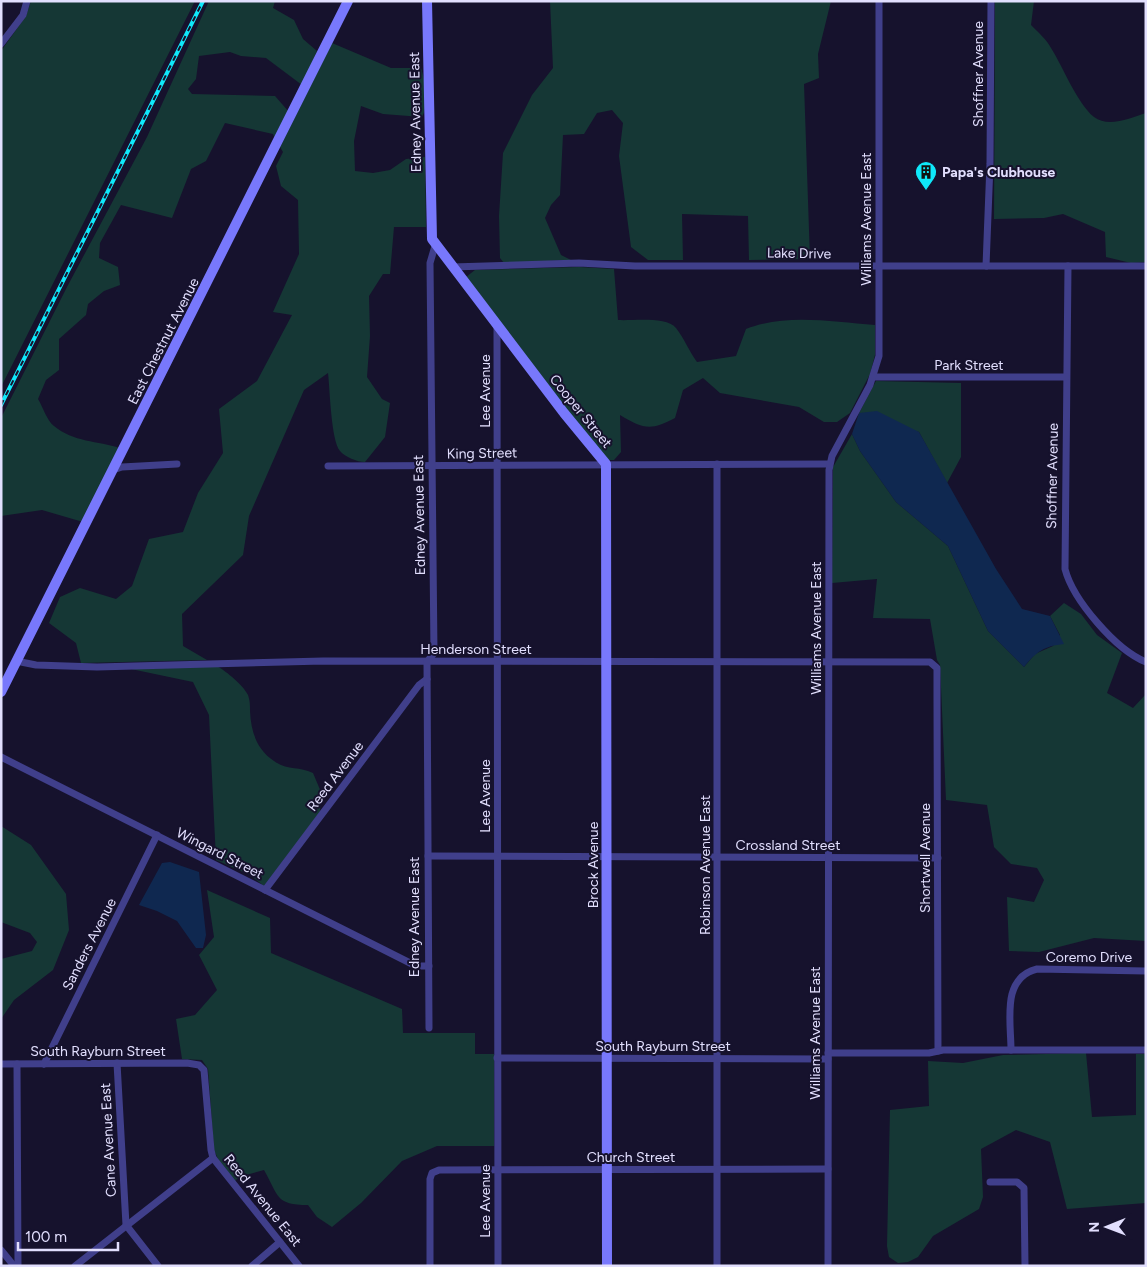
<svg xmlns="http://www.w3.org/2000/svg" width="1147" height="1267" viewBox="0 0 1147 1267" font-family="Figtree,sans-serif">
	<rect width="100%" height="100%" fill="#16122d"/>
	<g fill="#153735">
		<path d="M31,1H195L1,387V51L26,16Z"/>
		<path d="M209,1H275L273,8L294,20L303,39L317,51L302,85L266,58L241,56L230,52L199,56L196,79L188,89L192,94L275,96L289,112L275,139L273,134L225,123L206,161L191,169L172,218L121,205L100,243L99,258L118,267L120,285L104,291L88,304L86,315L59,339V370L46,380L38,399C43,407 47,421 54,426C73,442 98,441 120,448L83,522L42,510L1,516V418L67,287L147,137Z"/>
		<path d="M550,1H831L818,54L819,78L804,84L810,259L749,260L748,216L682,214L683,260H648L631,247L619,156L623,123L612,110L597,113L584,134L563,135L560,195L551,205L545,218L561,255L571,260L504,263L500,258L499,216L503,153L532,95L553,68Z"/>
		<path d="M995,1H1034L1031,25C1038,32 1047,40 1051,48C1063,67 1077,103 1094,117C1108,128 1131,118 1146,113V262L1131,263L1106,257L1105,232L1063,214L1044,218L994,219Z"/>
		<path d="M332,43L391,68H421C425,80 429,105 422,117L383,114L361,106L354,141L355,171L373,173L390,170L406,159L425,157L426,227H394L390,274H383L369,296L370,336L367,377L382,399L390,403L385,437L365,462C357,462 345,457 340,451C331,440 330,390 328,373L304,390L249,516L243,555L182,614L183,646L207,660L81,663L76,643L49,623L60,597L80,588L116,599L132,586L149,539L183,532L198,493L223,453L219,409L257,381L292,315L273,312L299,254L298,200L281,186L276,166L283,152L280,147Z"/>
		<path d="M579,267L614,269L618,320C633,321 666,316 676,328C684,338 689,351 697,362L736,356L746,329C786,313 833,322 875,325V355L870,374L850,413L837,422H824L799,407L720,393L703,378L683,390L675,418C651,431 643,429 620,415L621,452L614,460H608L567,411L466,277L475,270Z"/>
		<path d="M876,381L961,383V457L947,483L919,432L859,413Z"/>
		<path d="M852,434L860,451L896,502L948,546L988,631L1024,667L1035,654L1053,646L1060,635L1050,616L1064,603L1081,614L1097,635L1122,653L1107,693L1133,708L1146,694V941L1094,938L1039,952L1009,951L1007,897L1034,902L1044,880L1037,868L1011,864L994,847L987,805L946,800L940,665L937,660L930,619L873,618L877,579L832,583L833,467Z"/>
		<path d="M217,666C227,672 243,685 248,695C250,700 250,706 250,711C251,731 256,749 274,761C288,771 299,766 313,773L321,792L320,812L264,886L250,875L216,860L209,715L193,682L131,669Z"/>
		<path d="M1,826L31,845L66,894L69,930L53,970L14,1000L1,1019V959L32,951L37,942L30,933L1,922Z"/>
		<path d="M207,890L270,918L271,953L402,1009L403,1033H475V1054H494V1146H437L402,1161L361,1203L332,1227L317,1217L308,1205C275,1205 279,1196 264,1170L239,1177L235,1181L218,1159L214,1150L208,1069L202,1060L182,1059L176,1019L195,1015L217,990L199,955L214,937Z"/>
		<path d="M1086,1053L1092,1117L1136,1115V1054H1146V1203L1067,1209L1050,1142L1016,1130L981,1149L983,1197L979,1209L933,1236L918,1257L908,1262L898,1263L889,1257L887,1246L890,1110L929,1106L928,1061L963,1063L1003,1055Z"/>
	</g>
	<g fill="#0f2850">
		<path d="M877,411L919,432L996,569L1022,609L1050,616L1064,644C1044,646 1036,652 1024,667L988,631L948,546L896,502L860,451L852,434L859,413Z"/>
		<path d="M170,862L199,872L206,935L203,948H196L177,921L157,911L139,905L162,863Z"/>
	</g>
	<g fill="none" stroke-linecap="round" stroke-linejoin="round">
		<g stroke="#403f8b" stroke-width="7">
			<path d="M1,44L23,15L27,1"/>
			<path d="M986,266L990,164L991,1"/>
			<path d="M1068,266L1065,569C1073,600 1116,650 1146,662"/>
			<path d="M452,267L579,263L635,266H1146"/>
			<path d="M497,326L498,1266"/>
			<path d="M873,377H1066"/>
			<path d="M717,464V1266"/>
			<path d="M328,466L829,464"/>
			<path d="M113,470L122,467L177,464"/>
			<path d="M16,661L36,665L97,667L323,661L930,662L937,668V699L938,1051"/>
			<path d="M1,757L416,966H429"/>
			<path d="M428,856L938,858"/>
			<path d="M265,890L419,685L427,679"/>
			<path d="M429,1028L427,662L434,653L430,263L435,246"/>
			<path d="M1011,1050C1011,1021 1001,978 1037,969L1146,971"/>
			<path d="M828,1053H929L943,1050H1146"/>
			<path d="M497,1058L828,1059"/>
			<path d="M117,1063L126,1225L158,1266"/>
			<path d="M1,1064L187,1063L199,1065L204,1070L211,1150L213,1158L299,1266"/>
			<path d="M17,1064L18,1266"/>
			<path d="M44,1064L157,835"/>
			<path d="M990,1182H1017L1024,1188L1025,1266"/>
			<path d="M1,1250L14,1266"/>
			<path d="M75,1266L213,1158"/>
			<path d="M252,1266L280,1242"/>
			<path d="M430,1266V1179L432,1173L439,1170L828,1169"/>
			<path d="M828,1266L829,470L832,456L870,385L879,356V1"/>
		</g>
		<g stroke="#7878fc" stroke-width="10">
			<path d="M427,1L432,239L564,413L606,464L607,1266"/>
			<path d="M1,692L348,1"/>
		</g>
		<g stroke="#0fe8fa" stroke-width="4">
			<path id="rail" d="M1,405L203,1"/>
		</g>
		<use href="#rail" stroke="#16122d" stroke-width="2" stroke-dasharray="5.5" stroke-linecap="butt"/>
	</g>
	<defs>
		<g id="building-pin" transform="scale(1.125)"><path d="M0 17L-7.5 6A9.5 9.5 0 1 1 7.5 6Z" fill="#0fe8fa" stroke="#16122d"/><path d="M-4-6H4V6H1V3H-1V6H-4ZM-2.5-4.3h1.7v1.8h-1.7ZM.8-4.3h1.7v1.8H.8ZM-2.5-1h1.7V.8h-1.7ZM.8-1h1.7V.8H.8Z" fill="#111"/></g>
	</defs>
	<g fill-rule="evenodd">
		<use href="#building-pin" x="926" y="172"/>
	</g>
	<g text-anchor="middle" stroke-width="4" stroke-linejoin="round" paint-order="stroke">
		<g font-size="14" fill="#e2dffe" stroke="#16122d">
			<text transform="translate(978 74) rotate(-90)" y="5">Shoffner Avenue</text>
			<text transform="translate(415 112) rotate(-91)" y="5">Edney Avenue East</text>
			<text transform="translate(866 219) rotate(-90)" y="5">Williams Avenue East</text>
			<text transform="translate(799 253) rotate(1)" y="5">Lake Drive</text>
			<text transform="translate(163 341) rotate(-63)" y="5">East Chestnut Avenue</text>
			<text x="969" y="370">Park Street</text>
			<text transform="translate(485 391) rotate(-90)" y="5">Lee Avenue</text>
			<text transform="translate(581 411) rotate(51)" y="5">Cooper Street</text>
			<text transform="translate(482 453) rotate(-1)" y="5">King Street</text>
			<text transform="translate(1052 476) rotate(-89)" y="5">Shoffner Avenue</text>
			<text transform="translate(419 515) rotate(-91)" y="5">Edney Avenue East</text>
			<text transform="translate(816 628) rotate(-90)" y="5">Williams Avenue East</text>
			<text x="476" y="654">Henderson Street</text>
			<text transform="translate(335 776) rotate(-53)" y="5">Reed Avenue</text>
			<text transform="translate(485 796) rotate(-90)" y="5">Lee Avenue</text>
			<text x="788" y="850">Crossland Street</text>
			<text transform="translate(220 853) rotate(27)" y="5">Wingard Street</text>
			<text transform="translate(925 858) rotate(-90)" y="5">Shortwell Avenue</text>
			<text transform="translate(593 865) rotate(-90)" y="5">Brock Avenue</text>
			<text transform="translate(705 865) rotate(-90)" y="5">Robinson Avenue East</text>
			<text transform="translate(414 917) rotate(-90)" y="5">Edney Avenue East</text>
			<text transform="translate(89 944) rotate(-63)" y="5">Sanders Avenue</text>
			<text x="1089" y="962">Coremo Drive</text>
			<text transform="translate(815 1033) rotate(-90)" y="5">Williams Avenue East</text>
			<text x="663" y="1051">South Rayburn Street</text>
			<text x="98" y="1056">South Rayburn Street</text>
			<text transform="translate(108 1140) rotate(-93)" y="5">Cane Avenue East</text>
			<text x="631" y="1162">Church Street</text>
			<text transform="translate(263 1200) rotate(51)" y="5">Reed Avenue East</text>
			<text transform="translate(485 1201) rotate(-90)" y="5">Lee Avenue</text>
		</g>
		<g font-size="14" font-weight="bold" fill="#e2dffe" stroke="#16122d" text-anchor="start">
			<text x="942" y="177">Papa's Clubhouse</text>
		</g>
	</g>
	<rect width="1147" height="1267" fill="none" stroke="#e2dffe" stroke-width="5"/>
	<g transform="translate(1107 1227) rotate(269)" stroke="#16122d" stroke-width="4" paint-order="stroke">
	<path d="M0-4L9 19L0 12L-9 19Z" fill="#e2dffe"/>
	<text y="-8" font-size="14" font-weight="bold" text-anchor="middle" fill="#e2dffe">N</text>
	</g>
	<path d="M18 1242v8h100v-8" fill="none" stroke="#e2dffe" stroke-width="2.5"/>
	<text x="25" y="1242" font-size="15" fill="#e2dffe" stroke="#16122d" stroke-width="4" paint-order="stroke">100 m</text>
</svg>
